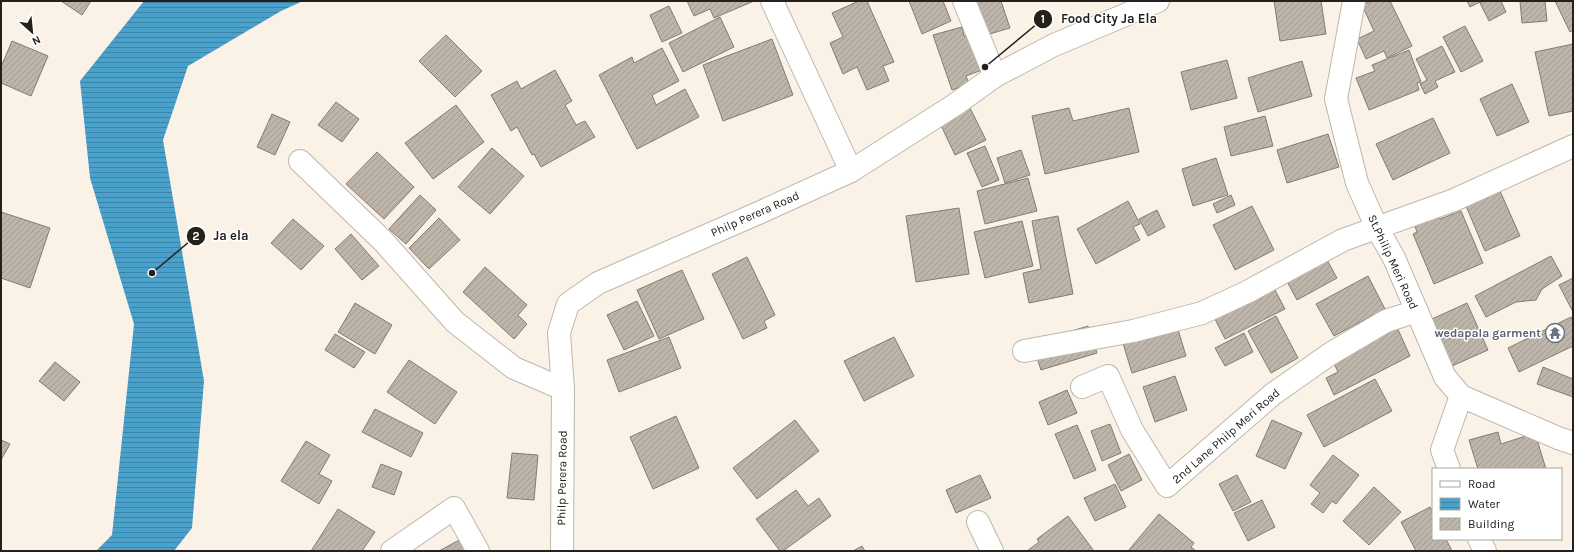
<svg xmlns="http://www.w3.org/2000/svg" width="1574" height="552" viewBox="0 0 1574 552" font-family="Karla,sans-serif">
	<defs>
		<pattern id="water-rules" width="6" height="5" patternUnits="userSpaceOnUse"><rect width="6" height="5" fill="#4aa1cb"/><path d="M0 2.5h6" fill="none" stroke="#3d83a4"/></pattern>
		<pattern id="building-hatch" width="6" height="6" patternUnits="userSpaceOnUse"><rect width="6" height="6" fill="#bdb5a9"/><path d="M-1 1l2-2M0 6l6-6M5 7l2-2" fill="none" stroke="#a29b91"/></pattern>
	</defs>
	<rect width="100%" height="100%" fill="#faf2e6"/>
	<path fill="url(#water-rules)" d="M144,1H303L281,11L188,66L163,140L204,381L192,528L174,551H96L112,535L134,324L90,178L80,81Z"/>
	<g fill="url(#building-hatch)" stroke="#837c71">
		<path d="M61,1H91L82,15Z"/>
		<path d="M687,1H754L714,18L710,9L694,16Z"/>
		<path d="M859,1H867L894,62L883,66L889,81L867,90L857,67L843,74L830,43L843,37L832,13Z"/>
		<path d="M909,1H943L951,21L922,34Z"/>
		<path d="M968,1H1001L1010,28L979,37Z"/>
		<path d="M1274,1H1321L1326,34L1280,41Z"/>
		<path d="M1371,1H1390L1412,46L1387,58L1384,51L1366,59L1357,39L1374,31L1362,5Z"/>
		<path d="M1467,1H1482L1470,7Z"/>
		<path d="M1484,1H1501L1506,12L1489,21L1480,3Z"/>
		<path d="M1520,1H1545L1547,21L1522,23Z"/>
		<path d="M1555,1H1573V30L1570,32Z"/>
		<path d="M669,6L682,33L662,42L650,15Z"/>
		<path d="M720,17L734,47L683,72L669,43Z"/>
		<path d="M1465,26L1483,61L1461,72L1443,37Z"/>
		<path d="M962,27L964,36L969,34L982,70L966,76L969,84L952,90L933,35Z"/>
		<path d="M446,35L482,71L455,97L419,61Z"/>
		<path d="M772,39L793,95L723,121L703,65Z"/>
		<path d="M12,41L48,56L31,96L1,83V67Z"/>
		<path d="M1573,44V111L1549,116L1535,52Z"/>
		<path d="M1442,46L1455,72L1435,81L1438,87L1425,94L1420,84L1427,80L1416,59Z"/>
		<path d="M662,48L679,81L652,95L656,105L685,89L699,117L637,149L599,75L632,57L634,63Z"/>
		<path d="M1409,50L1421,82L1417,83L1419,90L1369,110L1356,78L1375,71L1372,65Z"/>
		<path d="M1227,60L1237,98L1191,110L1181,72Z"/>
		<path d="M1302,61L1312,96L1258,112L1248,78Z"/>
		<path d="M555,70L572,101L565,105L576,125L585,121L595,137L541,167L534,154L532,155L517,127L511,131L491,95L517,81L521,89Z"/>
		<path d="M1512,84L1529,122L1497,136L1480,99Z"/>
		<path d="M336,102L359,119L342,142L318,125Z"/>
		<path d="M967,102L986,140L955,155L937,117Z"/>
		<path d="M456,105L484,142L433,179L405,143Z"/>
		<path d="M1069,108L1073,121L1129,108L1139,152L1045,174L1032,116Z"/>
		<path d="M272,114L290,122L275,155L257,147Z"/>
		<path d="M1265,116L1273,146L1231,156L1224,127Z"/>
		<path d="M1433,118L1450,153L1393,180L1376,144Z"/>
		<path d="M1328,134L1339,167L1287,183L1277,150Z"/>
		<path d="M985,146L999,180L982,187L967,153Z"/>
		<path d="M492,148L524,176L490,214L458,187Z"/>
		<path d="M1021,150L1030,175L1005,183L997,158Z"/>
		<path d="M377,152L414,187L384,219L346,184Z"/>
		<path d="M1216,158L1228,195L1193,206L1182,169Z"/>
		<path d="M1028,178L1037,211L985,224L977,191Z"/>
		<path d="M1500,191L1520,236L1485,251L1466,206Z"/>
		<path d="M420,195L436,210L406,244L389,229Z"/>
		<path d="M1231,195L1235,205L1217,213L1213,204Z"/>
		<path d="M1128,201L1140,224L1133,227L1140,240L1096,264L1077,229Z"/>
		<path d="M1252,206L1274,250L1235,270L1213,225Z"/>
		<path d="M1434,206L1440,219L1461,211L1483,263L1434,284L1413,234L1417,232L1411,216Z"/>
		<path d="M959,208L969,274L916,282L906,216Z"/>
		<path d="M1157,210L1165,227L1148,236L1139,219Z"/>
		<path d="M1,212L50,228L30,288L1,278Z"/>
		<path d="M1058,216L1073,294L1029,303L1023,273L1041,269L1032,221Z"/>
		<path d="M439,218L460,240L429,269L409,248Z"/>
		<path d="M293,219L324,246L301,270L271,243Z"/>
		<path d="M1022,221L1033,266L985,278L974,232Z"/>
		<path d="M351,234L379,266L362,280L335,249Z"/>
		<path d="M1317,242L1337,278L1297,300L1277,263Z"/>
		<path d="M1551,256L1562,276L1542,289L1536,300L1516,302L1486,317L1475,296Z"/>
		<path d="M747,257L775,315L764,321L767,328L743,339L712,274Z"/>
		<path d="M485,267L527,305L518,315L527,324L514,339L463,292Z"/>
		<path d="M682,270L704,319L659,339L637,290Z"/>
		<path d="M1266,273L1285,309L1225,339L1207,303Z"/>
		<path d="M1368,276L1385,309L1334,336L1316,304Z"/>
		<path d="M1573,278V312L1559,285Z"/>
		<path d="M637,301L654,336L624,350L607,315Z"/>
		<path d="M355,303L392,325L375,354L338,332Z"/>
		<path d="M1467,303L1488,350L1452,366L1432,319Z"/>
		<path d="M1173,313L1186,356L1132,373L1119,330Z"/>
		<path d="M1276,316L1298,358L1271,373L1248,331Z"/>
		<path d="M1571,317L1573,321V346L1519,372L1508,348Z"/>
		<path d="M1396,325L1410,356L1334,395L1326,378L1338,372L1331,357Z"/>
		<path d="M1088,326L1097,353L1041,370L1032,343Z"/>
		<path d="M1244,333L1253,352L1225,366L1215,348Z"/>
		<path d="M335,334L365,352L354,368L325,350Z"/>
		<path d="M669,337L681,368L619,392L607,360Z"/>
		<path d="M894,337L914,376L864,401L844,361Z"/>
		<path d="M409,360L457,392L435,424L387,392Z"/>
		<path d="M55,362L80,382L64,401L39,381Z"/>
		<path d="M1543,367L1573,379V397L1537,384Z"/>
		<path d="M1175,376L1187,410L1155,422L1143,387Z"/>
		<path d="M1375,379L1392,411L1324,447L1307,415Z"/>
		<path d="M1067,390L1077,413L1048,425L1039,402Z"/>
		<path d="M375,409L423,433L411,457L362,432Z"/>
		<path d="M676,416L699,468L653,489L630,437Z"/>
		<path d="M795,420L819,451L757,499L733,468Z"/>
		<path d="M1272,420L1302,433L1285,469L1256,456Z"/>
		<path d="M1110,424L1121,453L1102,461L1091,431Z"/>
		<path d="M1077,425L1096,470L1074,479L1055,434Z"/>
		<path d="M1498,432L1501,444L1535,433L1546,469H1478L1469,440Z"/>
		<path d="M1,440L10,444L1,460Z"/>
		<path d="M306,441L330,455L319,474L332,481L319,504L281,481Z"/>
		<path d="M512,453L538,455L534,500L507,498Z"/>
		<path d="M1129,454L1142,480L1121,491L1108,465Z"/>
		<path d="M1333,455L1359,475L1336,504L1332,501L1323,513L1311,504L1320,493L1310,485Z"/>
		<path d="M381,464L402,472L394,495L372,487Z"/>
		<path d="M980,475L991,498L956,513L946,490Z"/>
		<path d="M1237,475L1251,502L1233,511L1219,484Z"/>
		<path d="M1115,484L1126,507L1095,521L1084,498Z"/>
		<path d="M1374,487L1401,512L1369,545L1343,521Z"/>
		<path d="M796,490L808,506L819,498L831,516L783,551H780L756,519Z"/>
		<path d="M1262,500L1275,527L1248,541L1234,513Z"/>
		<path d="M1430,507L1433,513V539H1446L1452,551H1416L1401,522Z"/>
		<path d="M338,509L375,532L362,551H311Z"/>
		<path d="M1159,514L1194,543L1191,547L1196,551H1128Z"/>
		<path d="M1068,516L1094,551H1027L1039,542L1037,539Z"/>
		<path d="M463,538L469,551H439Z"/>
		<path d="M862,546L865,551H853Z"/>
	</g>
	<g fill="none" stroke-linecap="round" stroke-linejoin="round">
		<g stroke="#beb7ab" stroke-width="24">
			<g id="minor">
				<path d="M772,1L851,171"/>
				<path d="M964,1L995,76"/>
				<path d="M1354,1L1336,99L1357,183L1377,228L1394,258L1445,377L1461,396L1558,438L1573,443"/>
				<path d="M300,161L383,241L455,322L514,368L563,389"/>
				<path d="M1024,351L1133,331L1202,313L1247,292L1343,240L1454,200L1573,146"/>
				<path d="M1082,387L1108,376L1132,430L1167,486L1273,394L1330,354L1386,321L1417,311"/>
				<path d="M1449,469L1442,450L1461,396"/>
				<path d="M978,522L992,551"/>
				<path d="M1479,539L1485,551"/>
				<path d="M392,551L454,508L478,551"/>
				<path d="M562,551L563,389L559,333L568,304L598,283L763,211L851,171L956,104L995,76L1054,45L1158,1"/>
			</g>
		</g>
		<use href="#minor" stroke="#fff" stroke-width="22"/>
	</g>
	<defs>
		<g id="temple-ring" transform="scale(1)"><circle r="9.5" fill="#fff" stroke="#6b7280" stroke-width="1.5"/><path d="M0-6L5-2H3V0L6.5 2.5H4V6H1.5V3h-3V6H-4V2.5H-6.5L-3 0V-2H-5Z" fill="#6b7280"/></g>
	</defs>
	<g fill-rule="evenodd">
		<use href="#temple-ring" x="1555" y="333"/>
	</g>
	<g text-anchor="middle" stroke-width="3" stroke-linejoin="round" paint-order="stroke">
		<g font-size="12" fill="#24211c" stroke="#fff">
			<text transform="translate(755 214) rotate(-24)" y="4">Philp Perera Road</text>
			<text transform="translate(1393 262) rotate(65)" y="4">St.Philip Meri Road</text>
			<text transform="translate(1226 436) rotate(-41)" y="4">2nd Lane Philp Meri Road</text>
			<text transform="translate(562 478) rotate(-89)" y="4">Philp Perera Road</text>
		</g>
		<g font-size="12" font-weight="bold" fill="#5b616d" stroke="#fff" text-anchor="end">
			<text x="1541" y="337">wedapala garment</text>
		</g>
	</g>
	<path fill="none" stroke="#24211c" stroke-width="1.5" d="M985 67L1043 19M152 273L196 236"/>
	<g fill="#24211c" stroke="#fff" stroke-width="1.5">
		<circle cx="985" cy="67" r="4"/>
		<circle cx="152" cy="273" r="4"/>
		<circle cx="1043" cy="19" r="10"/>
		<circle cx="196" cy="236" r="10"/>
	</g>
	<g font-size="12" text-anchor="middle" font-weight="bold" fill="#fff">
		<text x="1043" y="23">1</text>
		<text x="196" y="240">2</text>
	</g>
	<g font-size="13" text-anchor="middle" font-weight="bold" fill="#24211c" stroke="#fff" stroke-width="3" stroke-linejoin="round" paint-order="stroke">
		<text x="1109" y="23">Food City Ja Ela</text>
		<text x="231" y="240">Ja ela</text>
	</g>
	<rect width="1574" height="552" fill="none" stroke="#24211c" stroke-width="4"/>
	<rect x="1432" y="468" width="130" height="72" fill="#ffffff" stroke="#a7a6a4"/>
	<rect x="1440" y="481" width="20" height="6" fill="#ffffff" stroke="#a7a6a4"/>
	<text x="1468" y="488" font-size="12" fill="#24211c">Road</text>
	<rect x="1440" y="498" width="20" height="12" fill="url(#water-rules)" stroke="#a7a6a4"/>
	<text x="1468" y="508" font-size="12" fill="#24211c">Water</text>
	<rect x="1440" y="518" width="20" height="12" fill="url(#building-hatch)" stroke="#a7a6a4"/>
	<text x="1468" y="528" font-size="12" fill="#24211c">Building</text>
	<g transform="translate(32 32) rotate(153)" stroke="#ffffff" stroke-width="3" paint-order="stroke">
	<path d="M0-3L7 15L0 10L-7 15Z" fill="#24211c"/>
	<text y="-6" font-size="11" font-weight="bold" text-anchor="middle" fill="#24211c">N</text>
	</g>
</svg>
